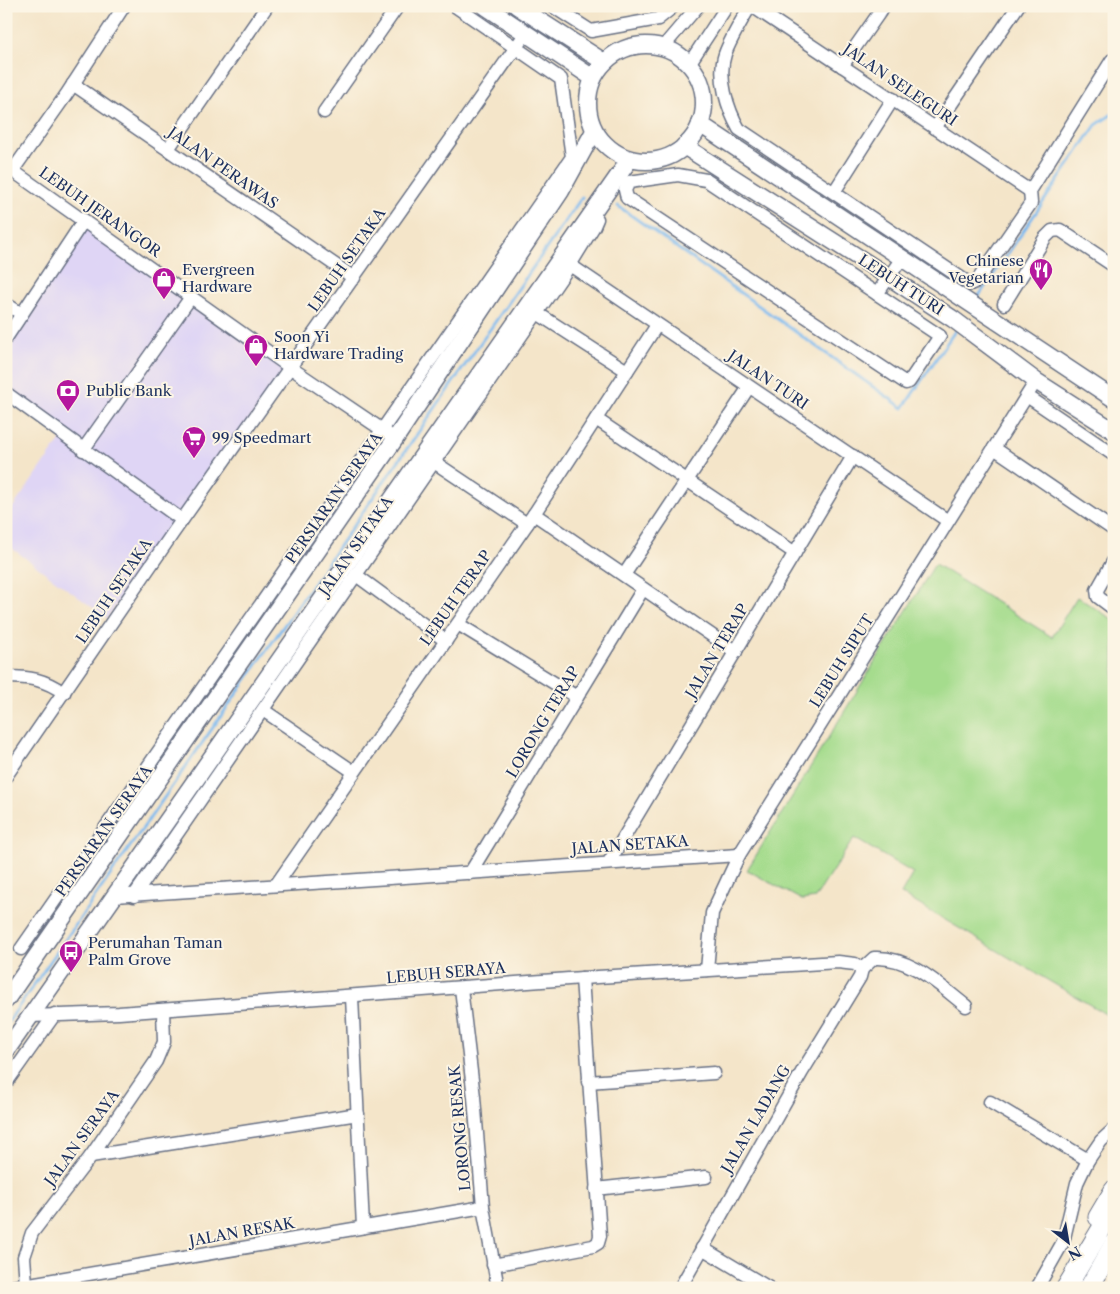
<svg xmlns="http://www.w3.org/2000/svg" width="1120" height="1294" viewBox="0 0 1120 1294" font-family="'Libre Caslon Text',serif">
	<rect width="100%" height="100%" fill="#fcf5e5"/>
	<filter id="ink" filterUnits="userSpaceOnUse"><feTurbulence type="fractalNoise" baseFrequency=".02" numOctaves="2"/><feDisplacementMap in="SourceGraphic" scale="10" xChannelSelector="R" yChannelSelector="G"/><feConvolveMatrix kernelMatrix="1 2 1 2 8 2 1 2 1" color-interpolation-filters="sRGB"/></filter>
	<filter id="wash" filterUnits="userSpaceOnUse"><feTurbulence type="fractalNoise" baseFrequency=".0096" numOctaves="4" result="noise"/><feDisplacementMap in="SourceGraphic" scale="20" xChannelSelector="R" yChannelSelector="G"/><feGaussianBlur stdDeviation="1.12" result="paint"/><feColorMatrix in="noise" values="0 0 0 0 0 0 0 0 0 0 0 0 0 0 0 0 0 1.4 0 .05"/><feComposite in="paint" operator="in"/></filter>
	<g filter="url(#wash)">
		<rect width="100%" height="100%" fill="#f4e5c9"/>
		<path fill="#dfd5f5" d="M85,227L286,369L107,618L6,544V517L67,431L6,388V344Z"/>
		<path fill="#a5dc8d" stroke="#608676" d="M935,564L1052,637L1077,597L1114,620V1019L901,894L913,873L854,838L815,898L802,900L747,870Z"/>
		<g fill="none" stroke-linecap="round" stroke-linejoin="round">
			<g stroke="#7bb9ef" stroke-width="3">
				<path d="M618,206L903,408L957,328"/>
				<path d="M976,300L1096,125L1114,113"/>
				<path d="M6,1025L582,197"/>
			</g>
		</g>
	</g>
	<g filter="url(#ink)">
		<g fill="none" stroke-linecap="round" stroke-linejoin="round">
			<g stroke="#676f83" stroke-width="15">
				<g id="minor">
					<path d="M552,6L591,31L658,19L674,6"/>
					<path d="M750,6C741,22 731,38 725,54C717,77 728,110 739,129L970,284L977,281L1031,203L1030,191L1112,60"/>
					<path d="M752,6L1030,191"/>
					<path d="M663,47L698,6"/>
					<path d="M689,64L727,6"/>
					<path d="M842,66L884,6"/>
					<path d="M73,84L354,278"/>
					<path d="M324,112L398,6"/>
					<path d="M935,128L1018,6"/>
					<path d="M168,149L267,6"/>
					<path d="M6,166L291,368L387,433"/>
					<path d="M13,170L66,95L124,6"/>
					<path d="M678,175L706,180L940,336L909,382L906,383L627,198L625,190L629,182Z"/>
					<path d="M834,192L893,99"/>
					<path d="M570,265L948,521"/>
					<path d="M877,294L902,258"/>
					<path d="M6,304L22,314"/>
					<path d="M1004,304L1045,238L1052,231L1060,230L1114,266"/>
					<path d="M537,313L627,371"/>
					<path d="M6,338L84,220"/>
					<path d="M6,393L182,520"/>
					<path d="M1027,396L1114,455"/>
					<path d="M596,419L795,553"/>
					<path d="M994,448L1114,530"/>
					<path d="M83,450L191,297"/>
					<path d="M434,462L527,524"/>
					<path d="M534,514L736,652"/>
					<path d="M1114,560L1097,590L1098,597L1114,609"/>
					<path d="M356,575L446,641"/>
					<path d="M624,575L749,387"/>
					<path d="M458,624L577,697"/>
					<path d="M6,677C30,677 44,679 64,693"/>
					<path d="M263,710L354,772"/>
					<path d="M6,776L173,533L526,33"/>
					<path d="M609,862L853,456"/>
					<path d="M470,873L643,589"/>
					<path d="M276,885L534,514L657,325"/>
					<path d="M114,896L739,855"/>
					<path d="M134,896L570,265L594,226L597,219L593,213"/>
					<path d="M21,949L572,157L561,79L455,6"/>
					<path d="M862,969L874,958C910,956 939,985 966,1006"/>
					<path d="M707,970L712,913L739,855L1036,381"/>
					<path d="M461,988L474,1097L483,1207L498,1288"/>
					<path d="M352,997L363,1227"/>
					<path d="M30,1016L119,1013L582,978L838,962L855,964L862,969"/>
					<path d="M588,1082L714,1073"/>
					<path d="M6,1083L55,1014"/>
					<path d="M990,1102L1088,1160"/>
					<path d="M91,1156L358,1114"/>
					<path d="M596,1189L706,1177"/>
					<path d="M702,1248L769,1288"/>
					<path d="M493,1265L593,1246L598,1243L600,1236L582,978"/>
					<path d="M26,1284L24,1257L32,1233L91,1156L156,1061L164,1042L163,1010"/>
					<path d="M6,1288L483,1207"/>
					<path d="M680,1288L802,1072L860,977L862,969"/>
					<path d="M1037,1288L1063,1242L1077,1183L1088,1160L1101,1141L1114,1129"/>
				</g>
			</g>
			<g stroke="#676f83" stroke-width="19">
				<g id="major">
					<path d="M485,6L593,78"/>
					<path d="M517,6L604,62"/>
					<circle cx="646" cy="103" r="58"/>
					<path d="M700,124L1114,399"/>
					<path d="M684,146L889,277L953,319L1036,381L1114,431"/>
					<path d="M6,1000L395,439L561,191L594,131"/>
					<path d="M6,1051L630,159"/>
				</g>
			</g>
			<g stroke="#676f83" stroke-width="21">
				<g id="highway">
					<path d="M1098,1217L1114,1190"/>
					<path d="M1066,1288L1114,1208"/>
					<path d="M1089,1288L1114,1244"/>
				</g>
			</g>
			<use href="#minor" stroke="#fff" stroke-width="12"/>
			<use href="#major" stroke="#fff" stroke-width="16"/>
			<use href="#highway" stroke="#fff" stroke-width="19"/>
		</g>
	</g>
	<defs>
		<g id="restaurant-pin" transform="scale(1.25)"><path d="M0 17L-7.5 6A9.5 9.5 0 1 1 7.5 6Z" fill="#b5179e" stroke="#fcf5e5"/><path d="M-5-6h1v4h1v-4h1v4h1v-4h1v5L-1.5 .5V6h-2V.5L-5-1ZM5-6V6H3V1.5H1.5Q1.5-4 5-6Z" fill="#fff"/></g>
		<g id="shop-pin" transform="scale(1.25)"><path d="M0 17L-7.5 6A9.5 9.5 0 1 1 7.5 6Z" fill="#b5179e" stroke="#fcf5e5"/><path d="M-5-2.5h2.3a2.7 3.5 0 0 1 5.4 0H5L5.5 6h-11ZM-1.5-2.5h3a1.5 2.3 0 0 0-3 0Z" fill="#fff"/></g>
		<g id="bank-pin" transform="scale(1.25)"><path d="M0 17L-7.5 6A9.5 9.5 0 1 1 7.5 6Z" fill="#b5179e" stroke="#fcf5e5"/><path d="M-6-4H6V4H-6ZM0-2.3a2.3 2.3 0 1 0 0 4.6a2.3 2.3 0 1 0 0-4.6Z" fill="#fff"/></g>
		<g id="supermarket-pin" transform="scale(1.25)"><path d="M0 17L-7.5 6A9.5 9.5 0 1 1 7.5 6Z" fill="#b5179e" stroke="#fcf5e5"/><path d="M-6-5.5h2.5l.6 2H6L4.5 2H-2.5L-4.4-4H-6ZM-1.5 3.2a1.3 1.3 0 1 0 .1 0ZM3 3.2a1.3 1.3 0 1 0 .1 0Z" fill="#fff"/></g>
		<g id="bus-pin" transform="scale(1.25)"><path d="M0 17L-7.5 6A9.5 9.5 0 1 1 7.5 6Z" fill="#b5179e" stroke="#fcf5e5"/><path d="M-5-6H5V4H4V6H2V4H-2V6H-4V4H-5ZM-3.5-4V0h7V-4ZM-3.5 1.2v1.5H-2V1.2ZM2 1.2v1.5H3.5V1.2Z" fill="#fff"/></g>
	</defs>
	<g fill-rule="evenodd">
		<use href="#restaurant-pin" x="1041" y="270"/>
		<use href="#shop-pin" x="164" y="279"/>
		<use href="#shop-pin" x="256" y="346"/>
		<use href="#bank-pin" x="68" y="391"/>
		<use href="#supermarket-pin" x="194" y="438"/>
		<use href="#bus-pin" x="71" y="952"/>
	</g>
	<g text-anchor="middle" stroke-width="4" stroke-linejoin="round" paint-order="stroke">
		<g font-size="15" fill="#1b2f5e" stroke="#fcf5e5">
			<text transform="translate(900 85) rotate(34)" y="5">JALAN SELEGURI</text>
			<text transform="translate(223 168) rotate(35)" y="5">JALAN PERAWAS</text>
			<text transform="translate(100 212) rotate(35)" y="5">LEBUH JERANGOR</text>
			<text transform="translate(347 260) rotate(-55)" y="5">LEBUH SETAKA</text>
			<text transform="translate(901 285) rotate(33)" y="5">LEBUH TURI</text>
			<text transform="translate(768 380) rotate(34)" y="5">JALAN TURI</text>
			<text transform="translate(334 498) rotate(-55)" y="5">PERSIARAN SERAYA</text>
			<text transform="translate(356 546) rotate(-55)" y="5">JALAN SETAKA</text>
			<text transform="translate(114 591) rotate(-56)" y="5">LEBUH SETAKA</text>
			<text transform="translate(456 598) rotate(-55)" y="5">LEBUH TERAP</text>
			<text transform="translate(717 651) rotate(-59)" y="5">JALAN TERAP</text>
			<text transform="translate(842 661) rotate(-58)" y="5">LEBUH SIPUT</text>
			<text transform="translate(543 722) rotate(-59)" y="5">LORONG TERAP</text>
			<text transform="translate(104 831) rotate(-55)" y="5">PERSIARAN SERAYA</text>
			<text transform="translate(630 845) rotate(-4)" y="5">JALAN SETAKA</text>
			<text transform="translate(446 973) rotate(-5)" y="5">LEBUH SERAYA</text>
			<text transform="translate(756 1119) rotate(-60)" y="5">JALAN LADANG</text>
			<text transform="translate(460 1128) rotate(-95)" y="5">LORONG RESAK</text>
			<text transform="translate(82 1138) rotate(-54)" y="5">JALAN SERAYA</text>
			<text transform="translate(242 1232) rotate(-10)" y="5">JALAN RESAK</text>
		</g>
		<g font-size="15" fill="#1b2f5e" stroke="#fcf5e5" text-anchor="start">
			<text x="1024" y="266" text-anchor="end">Chinese<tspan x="1024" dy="17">Vegetarian</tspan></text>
			<text x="182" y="275">Evergreen<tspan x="182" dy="17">Hardware</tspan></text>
			<text x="274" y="342">Soon Yi<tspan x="274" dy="17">Hardware Trading</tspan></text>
			<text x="86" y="396">Public Bank</text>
			<text x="212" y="443">99 Speedmart</text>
			<text x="88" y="948">Perumahan Taman<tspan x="88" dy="17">Palm Grove</tspan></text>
		</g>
	</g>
	<rect width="1120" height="1294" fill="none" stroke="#fcf5e5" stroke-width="25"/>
	<g transform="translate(1068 1242) rotate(149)" stroke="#fcf5e5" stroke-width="4" paint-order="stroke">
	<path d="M0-4L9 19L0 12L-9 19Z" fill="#1b2f5e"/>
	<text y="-8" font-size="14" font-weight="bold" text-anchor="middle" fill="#1b2f5e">N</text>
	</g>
</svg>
